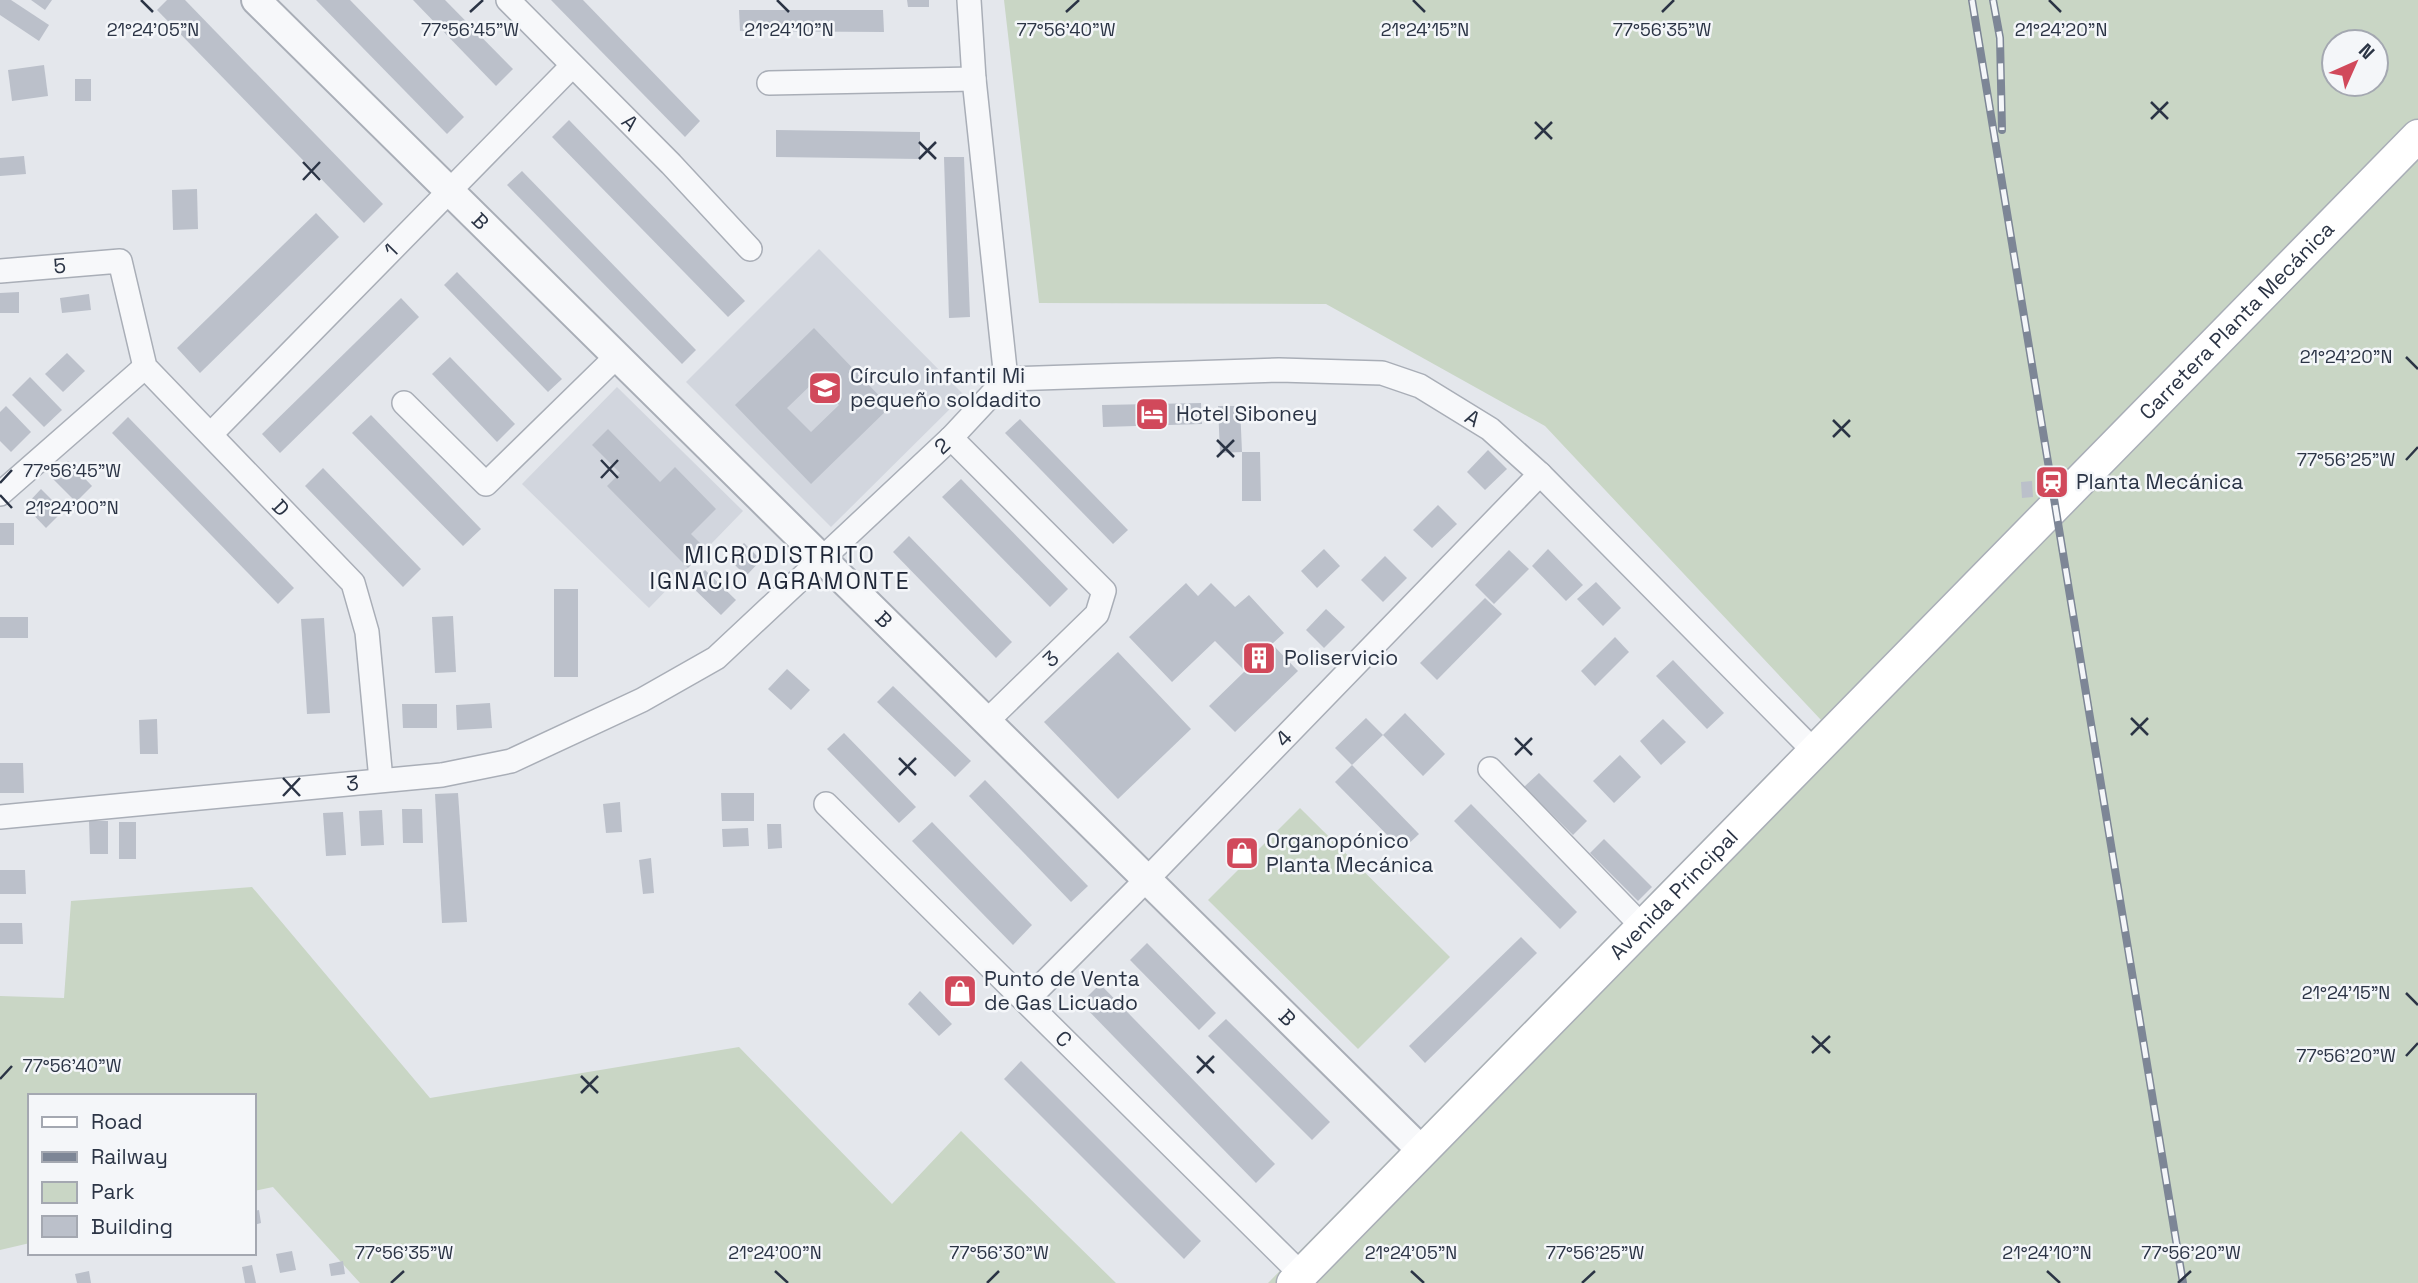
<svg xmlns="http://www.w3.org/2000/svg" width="2418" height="1283" viewBox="0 0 2418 1283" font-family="'Space Grotesk',sans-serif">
	<rect width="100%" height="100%" fill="#e4e7ec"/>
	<g fill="#d2d6de">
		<path d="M819,249L964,395L831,527L686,382Z"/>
		<path d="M617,387L743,511L649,608L522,484Z"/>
	</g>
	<g fill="#c9d6c5" fill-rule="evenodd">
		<path d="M1004,0H2418V1283H1268L1821,720L1545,426L1326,304L1039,303ZM2334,42H2376V84H2334Z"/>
		<path d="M1300,808L1450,957L1358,1049L1208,900Z"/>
		<path d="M252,887L430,1098L739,1047L892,1204L961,1131L1116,1283H360L273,1187L254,1191V1096H30V1243L0,1250V996L64,998L71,901Z"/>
	</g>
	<g fill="#bbc0ca" fill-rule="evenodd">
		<path d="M0,0H11L49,25L39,41L0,15Z"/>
		<path d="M31,0H52L45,10Z"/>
		<path d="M167,0H185L383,204L364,223L157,10Z"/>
		<path d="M316,0H350L464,117L447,134Z"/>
		<path d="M413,0H445L513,69L496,86Z"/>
		<path d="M551,0H583L700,121L685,137Z"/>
		<path d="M907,0H929V7H908Z"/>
		<path d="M739,10H883L884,32L740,31Z"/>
		<path d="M44,65L48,96L12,101L8,70Z"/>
		<rect x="75" y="79" width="16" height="22"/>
		<path d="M569,120L745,301L728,317L552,137Z"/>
		<path d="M776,130L920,132V159L776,157Z"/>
		<path d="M24,156L26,174L0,176V158Z"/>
		<path d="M944,157H964L970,317L949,318Z"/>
		<path d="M522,171L696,350L682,364L507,185Z"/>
		<path d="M197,189L198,229L173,230L172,190Z"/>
		<path d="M316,213L339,237L200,373L177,348Z"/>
		<path d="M457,272L562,379L548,392L444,285Z"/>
		<path d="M19,292V313H0V293Z"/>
		<path d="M89,294L91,310L62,313L60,298Z"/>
		<path d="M401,298L419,317L280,453L262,434Z"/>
		<path d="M814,328L890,407L811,484L735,405ZM815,381L839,405L811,432L787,408Z"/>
		<path d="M67,353L85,371L63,392L45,374Z"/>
		<path d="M450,357L515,424L497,442L432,374Z"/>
		<path d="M30,377L62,410L44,427L12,395Z"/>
		<path d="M1201,403L1202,424L1103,427L1102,405Z"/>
		<path d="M6,406L31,432L11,452L0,441V412Z"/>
		<path d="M1218,406H1240L1242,452H1260L1261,501H1242V452L1220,453Z"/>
		<path d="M371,415L481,529L463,546L352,433Z"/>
		<path d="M128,417L294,588L278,604L112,433Z"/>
		<path d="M1020,419L1128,530L1113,544L1005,433Z"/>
		<path d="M608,429L660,482L675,467L716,509L691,534L706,549L688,568L607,486L620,473L592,445Z"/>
		<path d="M1488,450L1507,469L1485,490L1467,472Z"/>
		<path d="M68,461L92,486L76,502L51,477Z"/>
		<path d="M323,468L421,569L403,587L305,486Z"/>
		<path d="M961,479L1068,589L1050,607L942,497Z"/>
		<path d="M2032,481L2033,497L2022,498L2021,482Z"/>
		<path d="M41,489L63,511L46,528L25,506Z"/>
		<path d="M1438,505L1457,524L1432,548L1413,530Z"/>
		<rect x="0" y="523" width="14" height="22"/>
		<path d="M909,536L1012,642L996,658L893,552Z"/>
		<path d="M744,543L761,560L746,576L729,559Z"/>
		<path d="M1324,549L1340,566L1317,588L1301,571Z"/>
		<path d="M1548,549L1583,585L1566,601L1532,566Z"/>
		<path d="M1509,550L1529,569L1494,604L1475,585Z"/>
		<path d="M1385,556L1407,578L1383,602L1361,580Z"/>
		<path d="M705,570L736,600L721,615L690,585Z"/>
		<path d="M1596,582L1621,608L1603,626L1577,599Z"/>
		<path d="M1186,583L1198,596L1211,583L1235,607L1249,595L1284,633L1272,644L1298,671L1235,732L1209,706L1245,671L1215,641L1172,682L1129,637Z"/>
		<rect x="554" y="589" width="24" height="88"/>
		<path d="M1485,598L1502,614L1437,680L1420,663Z"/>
		<path d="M1326,609L1345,627L1324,648L1306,630Z"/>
		<path d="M453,616L456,672L435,673L432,617Z"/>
		<rect x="0" y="617" width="28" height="21"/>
		<path d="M324,618L330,713L307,714L301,619Z"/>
		<path d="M1615,637L1629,652L1595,686L1581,671Z"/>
		<path d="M1118,652L1191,729L1118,799L1044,722Z"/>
		<path d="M1673,660L1724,713L1707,729L1656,676Z"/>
		<path d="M787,669L810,690L791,710L768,689Z"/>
		<path d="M893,686L971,761L955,777L877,702Z"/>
		<path d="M490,703L492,728L457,730L456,705Z"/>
		<path d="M402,704H437V728H403Z"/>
		<path d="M1405,713L1445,754L1423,776L1383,735L1352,765L1335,748L1366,718L1383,735Z"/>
		<path d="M157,719L158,754H140L139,720Z"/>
		<path d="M1663,719L1686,742L1661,765L1640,741Z"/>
		<path d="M844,733L916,807L899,823L827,749Z"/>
		<path d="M1620,755L1641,777L1614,803L1593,781Z"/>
		<path d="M0,763H23L24,793H0Z"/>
		<path d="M1352,765L1419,834L1402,850L1335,782Z"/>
		<path d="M1539,773L1587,821L1573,835L1524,787Z"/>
		<path d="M985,780L1088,886L1071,902L969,796Z"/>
		<path d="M458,793L467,922L442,923L435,794Z"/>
		<path d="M721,793H754V821H722Z"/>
		<path d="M620,802L622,832L606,833L603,804Z"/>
		<path d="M1471,804L1577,912L1560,929L1454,821Z"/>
		<path d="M402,809H422L423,843H403Z"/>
		<path d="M382,810L384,845L361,846L359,811Z"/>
		<path d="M343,812L346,855L326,856L323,813Z"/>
		<path d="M89,821H108V854H90Z"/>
		<rect x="119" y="822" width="17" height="37"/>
		<path d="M932,822L1032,925L1013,945L912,841Z"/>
		<path d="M767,824H781L782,848L768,849Z"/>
		<path d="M748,828L749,846L723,847L722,829Z"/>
		<path d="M1604,839L1652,887L1638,901L1590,853Z"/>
		<path d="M651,858L654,893L643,894L639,860Z"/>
		<path d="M0,870H25L26,894H0Z"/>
		<path d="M0,923H22L23,944H0Z"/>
		<path d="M1521,937L1537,953L1425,1063L1409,1046Z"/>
		<path d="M1147,943L1216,1013L1199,1030L1130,960Z"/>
		<path d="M1100,984L1275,1164L1256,1183L1081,1003Z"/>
		<path d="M920,991L952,1024L939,1036L908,1004Z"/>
		<path d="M1226,1019L1330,1122L1312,1140L1208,1036Z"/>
		<path d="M1021,1061L1201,1241L1184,1259L1004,1079Z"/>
		<path d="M259,1210L261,1223L254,1225V1211Z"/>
		<path d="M292,1251L296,1270L280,1273L276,1254Z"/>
		<path d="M343,1261L345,1274L331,1276L329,1264Z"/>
		<path d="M252,1265L256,1283H245L242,1267Z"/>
		<path d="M89,1271L91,1283H77L75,1274Z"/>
	</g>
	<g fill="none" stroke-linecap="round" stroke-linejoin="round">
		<g stroke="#a9aeb7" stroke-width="26">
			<g id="minor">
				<path id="s1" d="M508,0L671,164L750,249"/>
				<path d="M769,83L974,79"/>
				<path id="s2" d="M0,271L120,261L145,367L353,583L367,632L381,780"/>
				<path id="s3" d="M1006,379L1279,370L1382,373L1420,386L1490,429L1540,474L1814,751"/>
				<path d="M404,403L486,484L617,356"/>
				<path id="s4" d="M211,434L572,66"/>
				<path d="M951,438L1104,591L1097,614L987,721"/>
				<path d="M0,494L145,367"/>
				<path d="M1490,769L1642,926"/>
				<path id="s5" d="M826,804L1301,1274"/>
				<path id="s6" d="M0,817L442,775L511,761L642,700L716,658L951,438L1006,379L974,79L969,0"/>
				<path id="s7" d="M1026,1001L1158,868L1540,474"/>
			</g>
		</g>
		<g stroke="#a9aeb7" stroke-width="32">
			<g id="tertiary">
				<path id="s8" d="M256,0L1421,1150"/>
			</g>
		</g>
		<g stroke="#a9aeb7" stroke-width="35">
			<g id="secondary">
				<path id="s9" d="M1293,1283L2418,136"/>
			</g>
		</g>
		<use href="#minor" stroke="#f7f8fa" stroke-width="23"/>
		<use href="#tertiary" stroke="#f7f8fa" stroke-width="28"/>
		<use href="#secondary" stroke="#fff" stroke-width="32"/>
		<g stroke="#7d8696" stroke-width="8">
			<g id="rail">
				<path d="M1972,0L2183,1283"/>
				<path d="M1993,0L2000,38L2002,130"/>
			</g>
		</g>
		<use href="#rail" stroke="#f4f6f9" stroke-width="5" stroke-dasharray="16" stroke-linecap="butt"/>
	</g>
	<path fill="none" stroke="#2b3445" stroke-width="2.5" d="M141,0L153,12M777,0L789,12M1413,0L1425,12M2049,0L2061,12M470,12L483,0M1066,12L1079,0M1662,12L1674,0M2151,102L2168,119M2151,119L2168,102M1535,122L1552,139M1535,139L1552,122M919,142L936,159M919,159L936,142M303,162L320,180M303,180L320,162M2406,357L2418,369M1833,420L1850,437M1833,437L1850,420M1217,440L1234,457M1217,457L1234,440M601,460L618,478M2406,460L2418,447M601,478L618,460M0,483L12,470M0,495L12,508M2131,718L2148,735M2131,735L2148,718M1515,738L1532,755M1515,755L1532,738M899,758L916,775M899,775L916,758M283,778L300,796M283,796L300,778M2406,993L2418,1005M1812,1036L1830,1053M1812,1053L1830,1036M1197,1056L1214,1073M2406,1056L2418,1043M1197,1073L1214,1056M581,1076L598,1093M0,1079L12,1066M581,1093L598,1076M775,1271L788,1283M1411,1271L1424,1283M2047,1271L2060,1283M391,1283L404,1271M987,1283L999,1271M1582,1283L1595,1271M2178,1283L2191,1271"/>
	<defs>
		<g id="school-square" transform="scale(1.75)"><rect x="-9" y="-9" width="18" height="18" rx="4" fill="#d1495b" stroke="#f4f6f9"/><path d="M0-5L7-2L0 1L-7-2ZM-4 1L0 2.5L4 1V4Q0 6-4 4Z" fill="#fff"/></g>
		<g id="hotel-square" transform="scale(1.75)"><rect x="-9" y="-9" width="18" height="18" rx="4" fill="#d1495b" stroke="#f4f6f9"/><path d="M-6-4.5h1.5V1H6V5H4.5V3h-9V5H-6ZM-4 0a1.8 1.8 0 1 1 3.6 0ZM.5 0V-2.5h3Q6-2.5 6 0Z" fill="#fff"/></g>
		<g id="station-square" transform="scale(1.75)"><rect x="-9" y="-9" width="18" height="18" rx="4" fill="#d1495b" stroke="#f4f6f9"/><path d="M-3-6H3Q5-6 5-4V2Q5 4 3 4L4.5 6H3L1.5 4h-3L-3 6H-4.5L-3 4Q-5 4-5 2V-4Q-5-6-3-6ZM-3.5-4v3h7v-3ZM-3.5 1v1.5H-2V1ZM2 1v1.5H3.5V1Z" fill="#fff"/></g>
		<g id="building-square" transform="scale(1.75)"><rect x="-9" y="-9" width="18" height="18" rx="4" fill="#d1495b" stroke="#f4f6f9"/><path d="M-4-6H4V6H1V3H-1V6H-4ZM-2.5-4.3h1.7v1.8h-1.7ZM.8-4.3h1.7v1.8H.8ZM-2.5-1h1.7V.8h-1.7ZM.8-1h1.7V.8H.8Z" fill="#fff"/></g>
		<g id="shop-square" transform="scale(1.75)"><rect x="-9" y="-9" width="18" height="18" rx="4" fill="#d1495b" stroke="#f4f6f9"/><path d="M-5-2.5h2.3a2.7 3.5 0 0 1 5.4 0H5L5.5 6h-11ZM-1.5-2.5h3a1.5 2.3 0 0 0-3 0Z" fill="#fff"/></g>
	</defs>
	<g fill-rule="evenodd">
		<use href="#school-square" x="825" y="388"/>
		<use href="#hotel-square" x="1152" y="414"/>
		<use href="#station-square" x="2052" y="482"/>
		<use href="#building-square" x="1259" y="658"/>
		<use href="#shop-square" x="1242" y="853"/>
		<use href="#shop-square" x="960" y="991"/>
	</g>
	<g text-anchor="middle" stroke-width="5" stroke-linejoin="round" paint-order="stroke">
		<g font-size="21" fill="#2b3445" stroke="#f4f6f9">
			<text dy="7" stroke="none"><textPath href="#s1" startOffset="173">A</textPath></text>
			<text dy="7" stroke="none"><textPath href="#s8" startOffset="315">B</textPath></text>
			<text dy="7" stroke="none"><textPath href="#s4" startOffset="257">1</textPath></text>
			<text dy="7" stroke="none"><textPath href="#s2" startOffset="60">5</textPath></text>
			<text dy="7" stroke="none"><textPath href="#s9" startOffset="1348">Carretera Planta Mecánica</textPath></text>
			<text dy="7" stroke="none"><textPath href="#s3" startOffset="478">A</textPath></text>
			<text dy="7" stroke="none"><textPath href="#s6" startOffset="1054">2</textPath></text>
			<text dy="7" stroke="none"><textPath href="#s2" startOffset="425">D</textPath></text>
			<text dy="7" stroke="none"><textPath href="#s8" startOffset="882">B</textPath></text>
			<text transform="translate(1051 659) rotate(-44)" y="7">3</text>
			<text dy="7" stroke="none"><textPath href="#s7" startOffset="368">4</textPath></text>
			<text dy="7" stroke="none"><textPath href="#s6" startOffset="354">3</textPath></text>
			<text dy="7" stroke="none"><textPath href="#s9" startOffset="544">Avenida Principal</textPath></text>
			<text dy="7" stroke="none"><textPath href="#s8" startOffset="1449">B</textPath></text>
			<text dy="7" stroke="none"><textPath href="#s5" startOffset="334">C</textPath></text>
		</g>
		<g font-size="21" fill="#2b3445" stroke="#f4f6f9" text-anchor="start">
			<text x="850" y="383">Círculo infantil Mi<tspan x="850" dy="24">pequeño soldadito</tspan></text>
			<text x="1176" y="421">Hotel Siboney</text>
			<text x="2076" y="489">Planta Mecánica</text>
			<text x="1284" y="665">Poliservicio</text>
			<text x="1266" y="848">Organopónico<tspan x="1266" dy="24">Planta Mecánica</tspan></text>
			<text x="984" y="986">Punto de Venta<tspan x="984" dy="24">de Gas Licuado</tspan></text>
		</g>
		<g font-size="23" letter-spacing="2" fill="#1d2536" stroke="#f4f6f9">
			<text x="780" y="563">MICRODISTRITO<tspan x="780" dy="26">IGNACIO AGRAMONTE</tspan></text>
		</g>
	</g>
	<g font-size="18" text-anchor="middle" fill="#2b3445" stroke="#f4f6f9" stroke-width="5" stroke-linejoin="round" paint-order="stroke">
		<text x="153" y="36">21°24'05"N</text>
		<text x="470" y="36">77°56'45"W</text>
		<text x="789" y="36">21°24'10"N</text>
		<text x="1066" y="36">77°56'40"W</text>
		<text x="1425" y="36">21°24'15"N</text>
		<text x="1662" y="36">77°56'35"W</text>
		<text x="2061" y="36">21°24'20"N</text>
		<text x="2346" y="363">21°24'20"N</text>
		<text x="2346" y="466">77°56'25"W</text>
		<text x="72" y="477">77°56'45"W</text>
		<text x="72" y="514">21°24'00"N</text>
		<text x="2346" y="999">21°24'15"N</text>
		<text x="2346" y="1062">77°56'20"W</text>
		<text x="72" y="1072">77°56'40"W</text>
		<text x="404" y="1259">77°56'35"W</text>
		<text x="999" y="1259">77°56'30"W</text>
		<text x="1411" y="1259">21°24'05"N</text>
		<text x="1595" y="1259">77°56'25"W</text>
		<text x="2191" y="1259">77°56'20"W</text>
		<text x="775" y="1259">21°24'00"N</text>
		<text x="2047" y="1259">21°24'10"N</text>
	</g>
	<rect x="28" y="1094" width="228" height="161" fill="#f4f6f9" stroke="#a4a8b1" stroke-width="2"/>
	<rect x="42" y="1117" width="35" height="10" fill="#ffffff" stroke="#a4a8b1" stroke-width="2"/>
	<text x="91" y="1129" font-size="21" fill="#2b3445">Road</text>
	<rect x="42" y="1152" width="35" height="10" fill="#7d8696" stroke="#a4a8b1" stroke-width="2"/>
	<text x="91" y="1164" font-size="21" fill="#2b3445">Railway</text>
	<rect x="42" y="1182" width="35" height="21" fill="#c9d6c5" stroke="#a4a8b1" stroke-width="2"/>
	<text x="91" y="1199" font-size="21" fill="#2b3445">Park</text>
	<rect x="42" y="1216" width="35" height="21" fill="#bbc0ca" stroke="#a4a8b1" stroke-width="2"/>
	<text x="91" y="1234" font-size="21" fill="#2b3445">Building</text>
	<g transform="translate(2355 63) rotate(45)"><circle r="33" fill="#f4f6f9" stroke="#a4a8b1" stroke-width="2"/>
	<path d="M0-5L12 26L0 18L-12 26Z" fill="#d1495b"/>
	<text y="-10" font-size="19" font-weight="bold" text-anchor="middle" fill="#2b3445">N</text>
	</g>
</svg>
